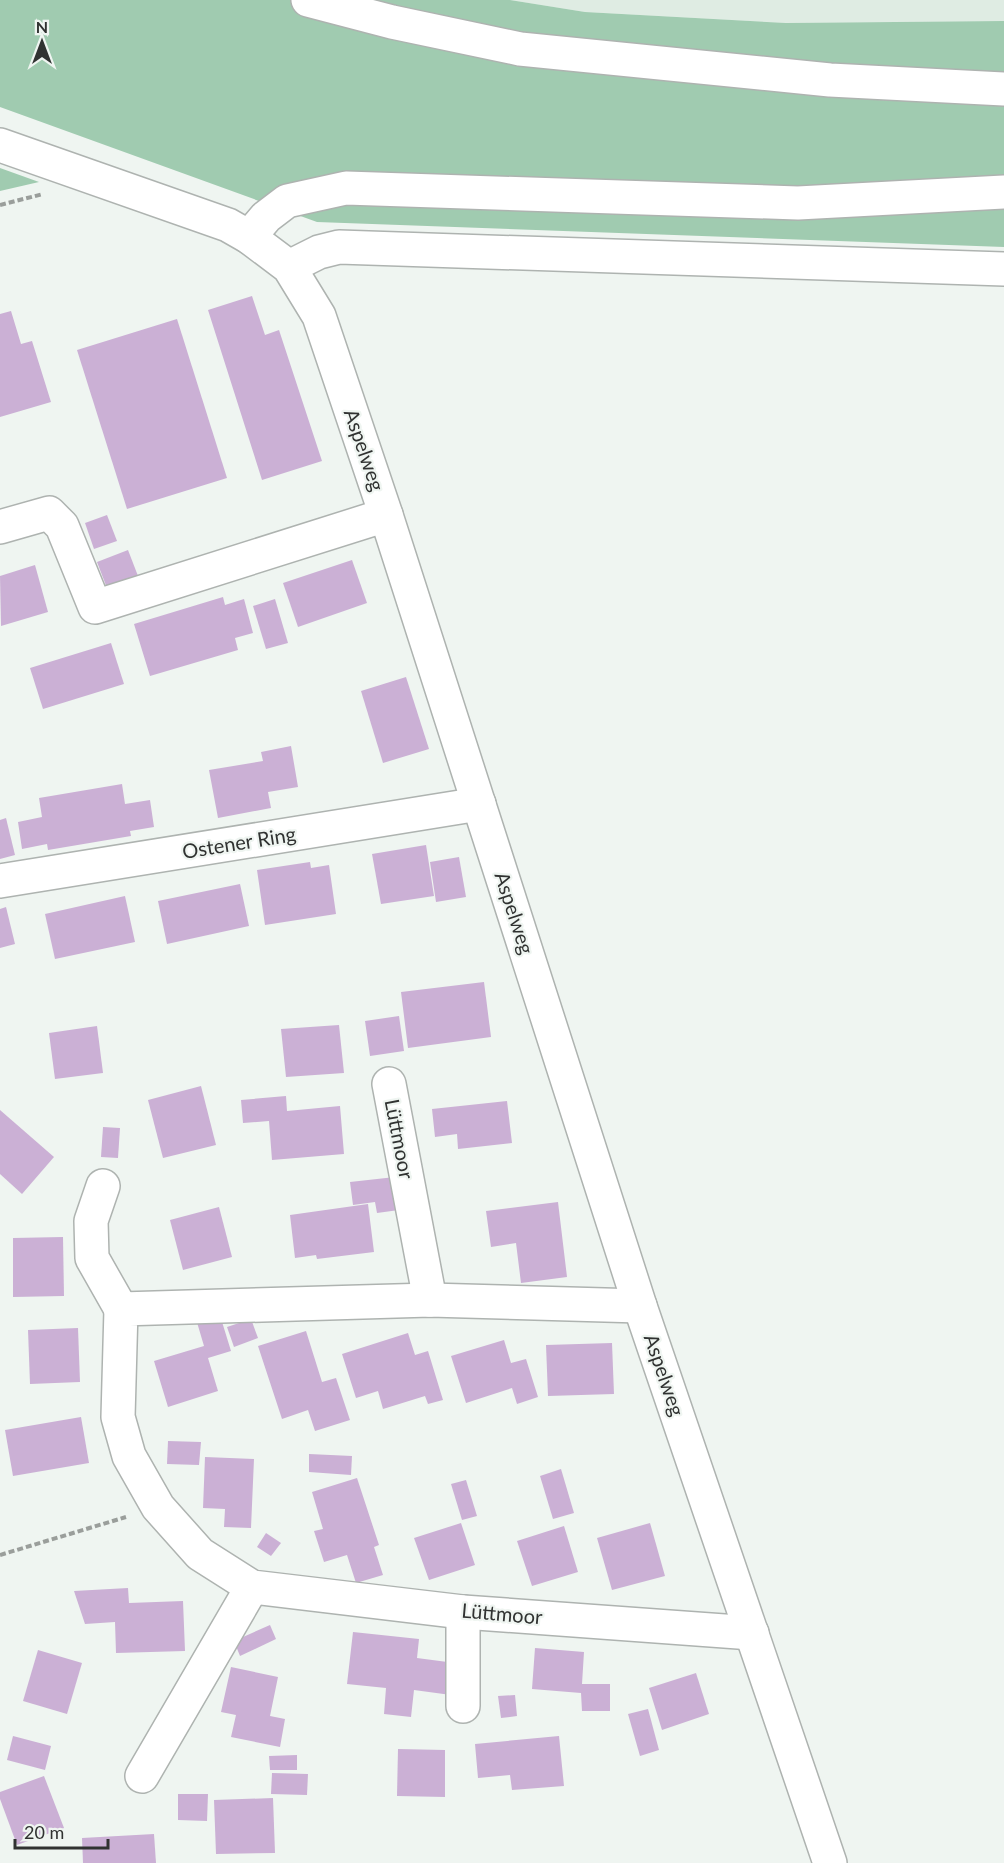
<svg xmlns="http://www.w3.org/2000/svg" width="1004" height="1863" viewBox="0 0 1004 1863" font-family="Lato,sans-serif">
	<rect width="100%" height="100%" fill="#eff5f1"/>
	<path fill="#dfece3" d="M510,0H1004V21L786,23L585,12Z"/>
	<g fill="#a0cbb0">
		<path d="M0,0H510L585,12L786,23L1004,21V247L317,222L0,107Z"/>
		<path d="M0,168L39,182L0,191Z"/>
	</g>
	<g fill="#cbb0d5">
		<path d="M252,296L265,335L279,330L322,461L262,480L208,310Z"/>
		<path d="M11,311L21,344L32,341L51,402L0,417V314Z"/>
		<path d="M177,319L227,478L127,509L77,350Z"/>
		<path d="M107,515L117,541L94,549L85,523Z"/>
		<path d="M128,550L138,576L107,588L97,562Z"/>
		<path d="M352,560L367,603L298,627L283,583Z"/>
		<path d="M35,565L48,612L1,626L0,576Z"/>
		<path d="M223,597L225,605L244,599L253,633L235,638L238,650L150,676L134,624Z"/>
		<path d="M275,599L288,643L266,649L253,606Z"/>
		<path d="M111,643L124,684L43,709L30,668Z"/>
		<path d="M406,677L429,749L383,763L361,691Z"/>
		<path d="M291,746L298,787L268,792L271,808L218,818L209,770L263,761L261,752Z"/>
		<path d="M122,784L125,804L150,800L154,827L130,831L131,836L48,850L47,844L22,849L18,822L42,817L39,798Z"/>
		<path d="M6,818L15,855L0,859V820Z"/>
		<path d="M426,845L434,896L381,904L372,854Z"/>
		<path d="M459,857L466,897L436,902L430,862Z"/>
		<path d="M310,862L311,868L329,865L336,914L265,925L257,870Z"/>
		<path d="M240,884L249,926L167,944L158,901Z"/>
		<path d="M125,896L135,942L55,959L45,914Z"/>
		<path d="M6,907L15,944L0,948V909Z"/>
		<path d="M484,982L491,1037L408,1048L401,992Z"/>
		<path d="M399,1016L404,1051L370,1056L365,1021Z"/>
		<path d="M339,1025L344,1073L286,1077L281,1029Z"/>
		<path d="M97,1026L103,1073L55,1079L49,1033Z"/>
		<path d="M201,1086L216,1145L163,1158L148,1100Z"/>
		<path d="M286,1096L287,1111L340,1106L344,1154L272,1160L269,1121L243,1123L241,1100Z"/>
		<path d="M507,1101L512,1143L458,1149L457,1134L435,1137L432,1109Z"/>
		<path d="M0,1110L54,1157L22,1194L0,1174Z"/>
		<path d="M103,1127L120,1128L118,1158L101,1157Z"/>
		<path d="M395,1177L399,1210L377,1213L375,1202L353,1205L350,1182Z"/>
		<path d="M558,1202L567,1277L521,1283L516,1243L491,1247L486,1211Z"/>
		<path d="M368,1204L374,1252L317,1259L316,1255L295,1258L290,1215Z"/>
		<path d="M219,1207L232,1257L183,1270L170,1220Z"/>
		<path d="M63,1237L64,1296L13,1297V1238Z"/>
		<path d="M219,1312L231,1351L208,1358L218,1391L168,1407L154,1361L204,1346L196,1319Z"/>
		<path d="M251,1319L258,1338L234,1347L227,1327Z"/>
		<path d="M78,1328L80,1382L30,1384L28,1330Z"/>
		<path d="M306,1331L322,1382L336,1378L350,1420L315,1431L308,1410L282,1419L258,1346Z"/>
		<path d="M408,1333L415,1355L428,1351L443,1400L428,1404L425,1396L383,1409L378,1391L356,1398L342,1354Z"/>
		<path d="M504,1340L511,1363L526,1359L538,1397L517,1404L512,1388L466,1403L451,1356Z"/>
		<path d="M612,1343L614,1394L548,1396L546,1345Z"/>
		<path d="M81,1417L89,1463L13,1476L5,1430Z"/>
		<path d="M168,1441L201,1442L199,1465L167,1464Z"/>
		<path d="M309,1454L352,1456L351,1475L309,1472Z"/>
		<path d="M205,1457L254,1459L251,1528L224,1527L225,1509L203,1508Z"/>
		<path d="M561,1469L574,1513L553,1519L540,1476Z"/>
		<path d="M357,1478L379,1545L374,1547L383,1575L356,1583L347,1555L324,1562L314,1531L323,1529L312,1492Z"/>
		<path d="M466,1480L477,1516L462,1520L451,1484Z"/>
		<path d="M461,1523L475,1565L429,1580L414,1538Z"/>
		<path d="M650,1523L665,1576L612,1590L597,1538Z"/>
		<path d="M564,1526L578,1572L532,1586L517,1541Z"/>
		<path d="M266,1533L281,1543L271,1556L257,1547Z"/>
		<path d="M128,1588L129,1603L183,1601L185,1651L116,1653L115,1622L85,1624L74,1591Z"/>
		<path d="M270,1625L276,1639L240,1656L234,1641Z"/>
		<path d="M353,1632L419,1639L417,1658L455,1663L451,1695L414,1690L411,1717L384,1714L386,1688L347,1684Z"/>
		<path d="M535,1648L584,1652L582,1684H610V1711H582L581,1693L532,1689Z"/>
		<path d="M38,1650L82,1663L67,1714L23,1701Z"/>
		<path d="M231,1667L278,1677L270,1716L285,1719L280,1747L231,1737L236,1715L221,1712Z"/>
		<path d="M696,1673L709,1714L662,1730L649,1688Z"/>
		<path d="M515,1695L517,1716L501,1718L498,1696Z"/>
		<path d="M648,1709L659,1750L640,1756L628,1714Z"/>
		<path d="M13,1736L51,1746L45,1770L7,1760Z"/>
		<path d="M559,1736L564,1786L512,1790L510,1775L478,1778L475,1744Z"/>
		<path d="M398,1749L445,1750V1797L397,1796Z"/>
		<path d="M297,1755V1770H270L269,1756Z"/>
		<path d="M272,1773L308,1774L307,1795L271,1794Z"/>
		<path d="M44,1776L64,1828L17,1845L0,1799V1792Z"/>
		<path d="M178,1794H208L207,1821L178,1820Z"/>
		<path d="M273,1798L275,1853L216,1854L214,1800Z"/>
		<path d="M154,1834L156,1863H83L82,1838Z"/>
	</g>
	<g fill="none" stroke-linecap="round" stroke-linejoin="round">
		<g stroke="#aeb3b0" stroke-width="36">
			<g id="minor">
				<path d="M308,0L392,22L520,49L830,80L1004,89"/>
				<path d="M0,145L228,225L249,237L289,267L319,316L386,515L640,1306L830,1863"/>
				<path d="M249,237L266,217L287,201L346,188L798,203L1004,192"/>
				<path d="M289,267L319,252L339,247L1004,269"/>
				<path d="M0,527L49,513L62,526L95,607L386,515"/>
				<path d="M0,881L479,804"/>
				<path d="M389,1084L430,1300"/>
				<path d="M103,1186L91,1221L92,1258L121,1309"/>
				<path d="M640,1306L430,1300L121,1309L118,1417L129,1456L158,1507L200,1554L252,1587L463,1612L752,1633"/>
				<path d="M463,1706V1612"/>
				<path d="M142,1776L252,1587"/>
			</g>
		</g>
		<g stroke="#9a9e9b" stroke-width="4" stroke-dasharray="6 3" stroke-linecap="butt">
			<path d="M0,205L43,194"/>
			<path d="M0,1555L126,1517"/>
		</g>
		<use href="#minor" stroke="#fff" stroke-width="33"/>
	</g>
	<g text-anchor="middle" stroke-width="4.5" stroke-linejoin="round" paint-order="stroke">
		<g font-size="20" fill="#303231" stroke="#eff5f1">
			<text transform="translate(364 450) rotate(71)" y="7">Aspelweg</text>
			<text transform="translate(239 843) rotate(-9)" y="7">Ostener Ring</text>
			<text transform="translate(514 913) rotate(72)" y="7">Aspelweg</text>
			<text transform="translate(399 1139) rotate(79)" y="7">Lüttmoor</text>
			<text transform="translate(664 1375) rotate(71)" y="7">Aspelweg</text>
			<text transform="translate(502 1614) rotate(5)" y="7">Lüttmoor</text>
		</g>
	</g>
	<g transform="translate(42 42)" stroke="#eff5f1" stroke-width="4.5" paint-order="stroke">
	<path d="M0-4.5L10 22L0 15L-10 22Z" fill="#303231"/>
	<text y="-9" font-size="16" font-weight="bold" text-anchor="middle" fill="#303231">N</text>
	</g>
	<path d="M15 1839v9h93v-9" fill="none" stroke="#303231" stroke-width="3"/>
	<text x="24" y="1839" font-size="18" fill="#303231" stroke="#eff5f1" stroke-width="4.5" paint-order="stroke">20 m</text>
</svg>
